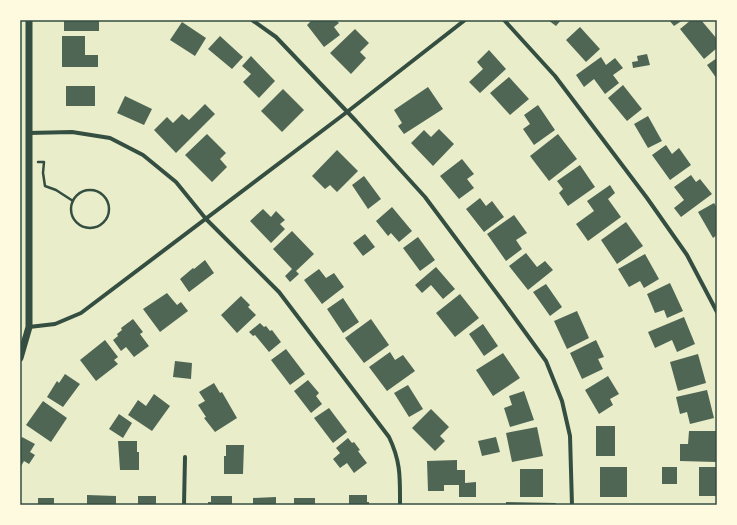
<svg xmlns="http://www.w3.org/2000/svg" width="737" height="525" viewBox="0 0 737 525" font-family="'Titillium Web',sans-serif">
	<rect width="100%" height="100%" fill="#e9edc9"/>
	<g fill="#4f6655">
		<rect x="64" y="20" width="35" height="11"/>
		<path d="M312,20H336L339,23L334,27L340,35L324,47L307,25Z"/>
		<path d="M548,20H561L556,26Z"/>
		<path d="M669,20H683L674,26Z"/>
		<path d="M691,20H701L717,39V48L704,59L680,29Z"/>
		<path d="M182,22L206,38L195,56L170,40Z"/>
		<path d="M580,27L600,49L586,62L566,40Z"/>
		<path d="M355,29L369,43L360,52L366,58L351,74L330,53Z"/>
		<path d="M62,36H85V55H98V67H62Z"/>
		<path d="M220,36L243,57L232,69L208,49Z"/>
		<path d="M489,50L506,69L480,93L469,82L483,69L477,62Z"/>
		<path d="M647,54L650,65L633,68L632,62L638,61L637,56Z"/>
		<path d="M251,56L275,81L259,98L243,82L251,74L242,66Z"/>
		<path d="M601,57L606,65L615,58L623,68L613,75L619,83L605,94L594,79L584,87L576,75Z"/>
		<path d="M717,58V79L707,65Z"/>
		<path d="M509,77L529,99L510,115L490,93Z"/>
		<path d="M623,85L642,109L627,121L608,98Z"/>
		<rect x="66" y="86" width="29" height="20"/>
		<path d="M428,87L443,109L404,134L398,126L402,123L394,110Z"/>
		<path d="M283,89L304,110L282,132L261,111Z"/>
		<path d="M125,96L152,109L144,125L117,113Z"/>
		<path d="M205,104L215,114L176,153L154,130L167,117L173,123L182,114L189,120Z"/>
		<path d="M538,105L555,130L534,145L523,129L530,124L524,115Z"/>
		<path d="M648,116L662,141L648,148L634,124Z"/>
		<path d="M439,129L454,144L433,166L411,143L424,130L431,137Z"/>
		<path d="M207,134L226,153L220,159L227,167L212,182L185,155Z"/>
		<path d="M558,134L577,159L549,181L530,156Z"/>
		<path d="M666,145L672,154L679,148L691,165L670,180L652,155Z"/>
		<path d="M337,150L358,171L337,192L330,185L325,189L312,176Z"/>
		<path d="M462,159L474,174L467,179L474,188L459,199L440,176Z"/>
		<path d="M580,165L595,187L568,206L559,193L563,189L557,181Z"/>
		<path d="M691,175L696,182L700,179L712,194L681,217L674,208L684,200L674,187Z"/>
		<path d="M364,176L381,199L368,209L352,185Z"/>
		<path d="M610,185L615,193L608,199L621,217L588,241L576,224L594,211L587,201Z"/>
		<path d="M480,198L486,206L492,201L504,217L484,232L466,209Z"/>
		<path d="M714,203L717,208V235L713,238L698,212Z"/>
		<path d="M392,207L412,231L399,242L391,233L388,236L376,221Z"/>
		<path d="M263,209L271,217L276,211L285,220L280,224L285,229L271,243L250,221Z"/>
		<path d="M514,215L527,233L516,240L522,249L506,261L487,234Z"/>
		<path d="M626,222L643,246L617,264L601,240Z"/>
		<path d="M292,231L314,254L296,271L299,274L290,282L285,276L292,269L273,249Z"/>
		<path d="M365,234L375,247L363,256L353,243Z"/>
		<path d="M418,237L435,260L420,271L403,248Z"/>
		<path d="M526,253L537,267L545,261L553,270L528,290L509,266Z"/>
		<path d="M645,254L659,279L644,288L640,281L629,287L618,269Z"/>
		<path d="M205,260L214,273L189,292L180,279L193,268L194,269Z"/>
		<path d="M436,267L455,289L443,299L431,285L422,293L415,285Z"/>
		<path d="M319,269L326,278L334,273L344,287L322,304L304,280Z"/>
		<path d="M670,283L683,311L667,318L664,310L655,313L647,294Z"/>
		<path d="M546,284L562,307L550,316L533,292Z"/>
		<path d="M167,293L177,305L181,302L188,311L160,332L143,309Z"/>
		<path d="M460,294L479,318L455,337L436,313Z"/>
		<path d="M241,296L250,305L248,307L256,315L237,333L221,315Z"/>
		<path d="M343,298L359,322L343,333L327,309Z"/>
		<path d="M577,311L589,338L567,349L554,321Z"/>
		<path d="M684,317L695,344L677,352L672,340L655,348L648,332Z"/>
		<path d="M133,319L143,332L140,334L149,346L134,357L126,347L121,351L113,340L118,336L117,334L122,330L121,328Z"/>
		<path d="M371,319L389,345L364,363L345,338Z"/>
		<path d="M260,323L264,327L266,326L270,331L272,330L281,342L269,352L255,335L253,336L249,332Z"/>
		<path d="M483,324L498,346L484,356L469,334Z"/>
		<path d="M105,340L118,357L114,360L118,364L96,381L80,360Z"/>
		<path d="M596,340L604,357L598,359L603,369L582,379L570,353Z"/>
		<path d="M286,349L305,374L290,385L271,360Z"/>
		<path d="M390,352L395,360L403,355L415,371L387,391L369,367Z"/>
		<path d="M503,353L520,378L493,396L476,370Z"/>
		<path d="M698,354L706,383L678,391L670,362Z"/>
		<path d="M175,361L192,363L191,379L173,377Z"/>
		<path d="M65,374L80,384L63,407L47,397L57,381L59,383Z"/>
		<path d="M608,376L619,394L610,399L613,405L599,414L585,390Z"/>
		<path d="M308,380L319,393L316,396L322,404L311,413L294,391Z"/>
		<path d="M214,383L220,393L222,392L237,418L215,432L204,418L206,417L198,405L205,401L199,392Z"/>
		<path d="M408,385L423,409L409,417L394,393Z"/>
		<path d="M707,390L714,418L690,424L687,412L680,414L676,397Z"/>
		<path d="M524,391L534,420L510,427L504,408L512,405L509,396Z"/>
		<path d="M154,394L170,406L152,431L128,415L138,400L146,406Z"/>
		<path d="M43,401L67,418L51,442L26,425Z"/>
		<path d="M329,408L347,432L333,443L314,418Z"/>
		<path d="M431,409L449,427L440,436L445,441L435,451L412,428Z"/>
		<path d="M119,414L132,423L123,438L109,429Z"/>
		<rect x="596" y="426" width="19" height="30"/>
		<path d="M537,427L543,456L512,462L506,433Z"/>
		<path d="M689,431H716V462L680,461V444H688Z"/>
		<path d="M22,437L35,444L30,452L35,455L29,464L24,461L20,468V441Z"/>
		<path d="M496,437L500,452L482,456L478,441Z"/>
		<path d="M348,438L352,443L354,442L360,450L358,451L367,463L354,473L347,463L340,468L333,459L340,453L336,448Z"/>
		<path d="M118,441H137V452H139V470H120Z"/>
		<path d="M226,445H244L243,474H224V456H226Z"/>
		<path d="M457,460V470H465V483L476,482V497H459V485H444V491H428L427,461Z"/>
		<rect x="600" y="467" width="27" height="30"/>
		<rect x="662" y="467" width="15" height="17"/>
		<rect x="699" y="467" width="17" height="29"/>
		<rect x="520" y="469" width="23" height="28"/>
		<path d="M87,495L116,496V505H87Z"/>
		<path d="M349,495H367V502H369V505H349Z"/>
		<rect x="138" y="496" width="18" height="9"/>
		<path d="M211,496H232V505H208V502H211Z"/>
		<path d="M276,497V505H253V498Z"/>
		<rect x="38" y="498" width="16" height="7"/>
		<rect x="294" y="498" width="21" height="7"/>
		<path d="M506,502L556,503V505H506Z"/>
		<rect x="688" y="504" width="29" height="1"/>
	</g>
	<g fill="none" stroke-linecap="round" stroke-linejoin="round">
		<g stroke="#344e41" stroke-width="2.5">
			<path d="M38,162H44L43,173L45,186L56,190L73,201"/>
			<circle cx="90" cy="209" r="19"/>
		</g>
		<g stroke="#344e41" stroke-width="4">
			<path d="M252,20L276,37L356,121L425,197L504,303L546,361L562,401L570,436L572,505"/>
			<path d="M504,20L555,76L647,198L687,255L717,312"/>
			<path d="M28,133L72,132L110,138L143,155L176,182L206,219L279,292L389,437C401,462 400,478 400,505"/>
			<path d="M29,327L55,324L81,313L347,112L465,20"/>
			<path d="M184,505L185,457"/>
		</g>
		<path stroke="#344e41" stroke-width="7" d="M20,358L29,327V20"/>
	</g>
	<rect width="737" height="525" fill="none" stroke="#fefae0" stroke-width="42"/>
	<rect x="21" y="21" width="695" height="483" fill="none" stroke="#344e41" stroke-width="1.5"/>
</svg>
